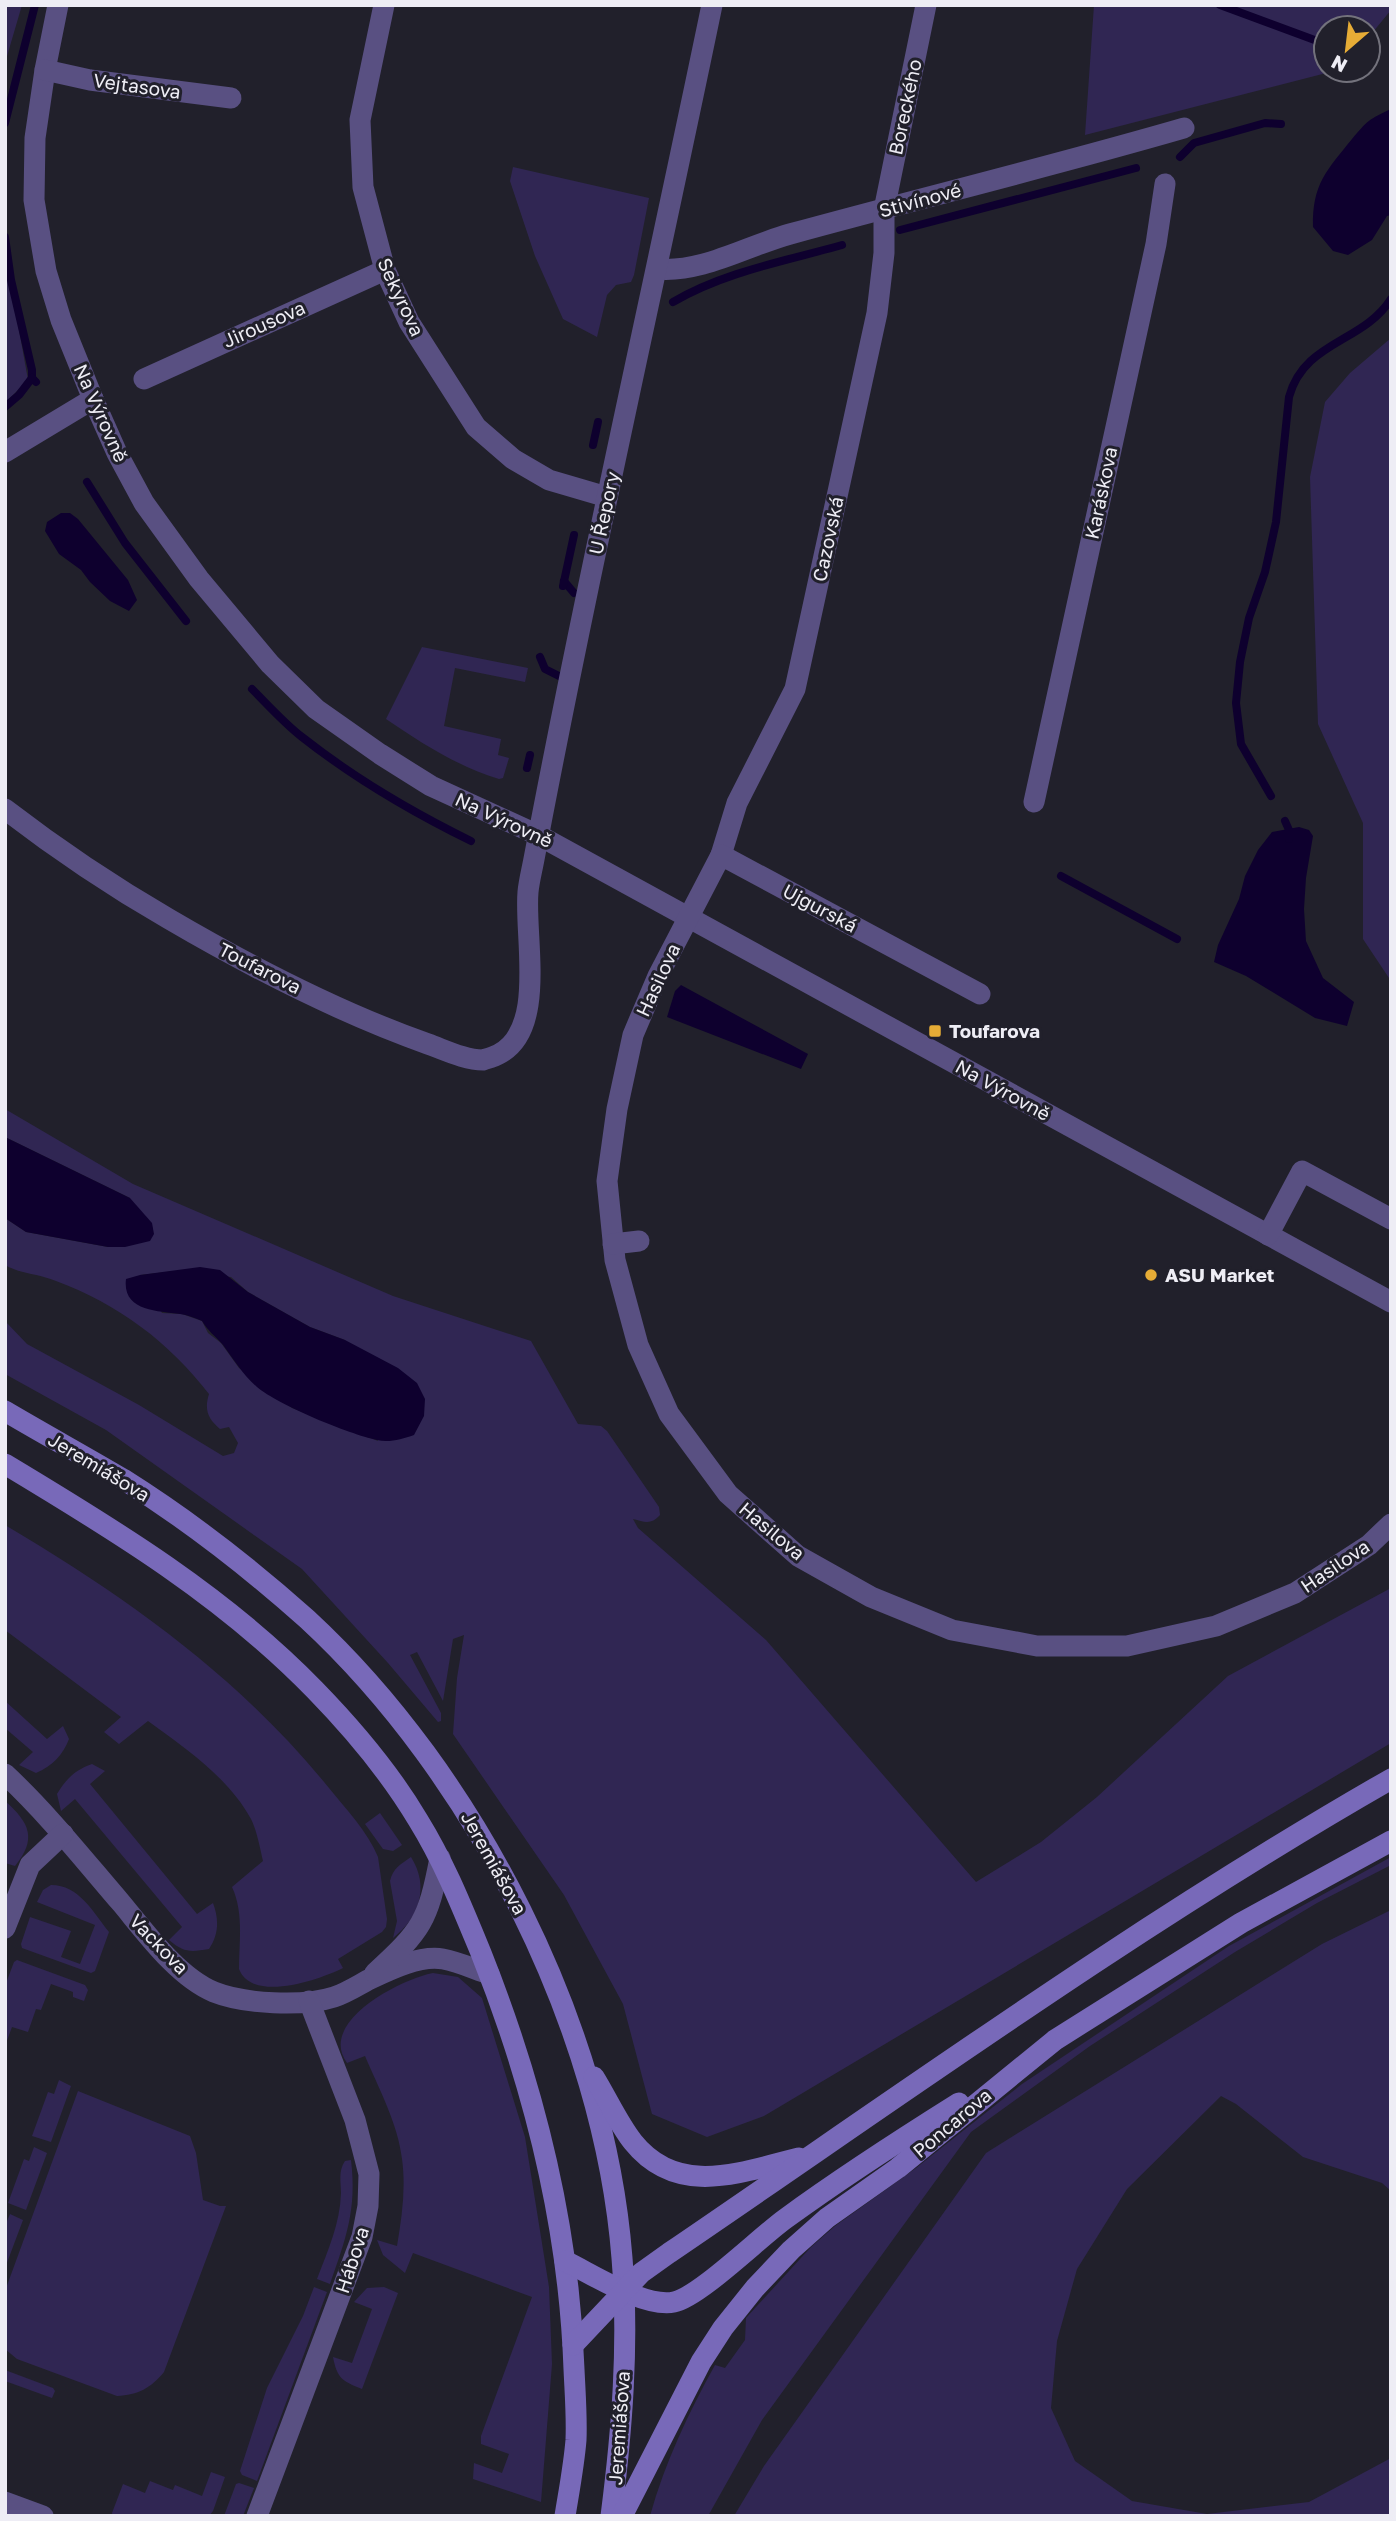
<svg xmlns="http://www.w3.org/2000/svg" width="1396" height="2521" viewBox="0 0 1396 2521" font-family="'Golos Text',sans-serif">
	<rect width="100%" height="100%" fill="#21202b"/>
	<g fill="#302653" fill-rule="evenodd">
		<path d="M5,5H22L5,63Z"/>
		<path d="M1094,5H1391V10L1368,38V28H1326V70H1338L1085,135Z"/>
		<path d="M513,167L649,198L634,275L631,282L616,285L607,295L597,337L563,319L535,256L510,181Z"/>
		<path d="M5,252L28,380L5,403Z"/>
		<path d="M1391,338V981L1363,939V823L1318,724L1310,477L1325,402L1350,373Z"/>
		<path d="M422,647L528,668L525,682L455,668L444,726L501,739L498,755L509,758L503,778L499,779C459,767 421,743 386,719Z"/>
		<path d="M5,1109L133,1184L393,1296L531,1341L578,1424L601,1426L607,1431L659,1507L660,1515C651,1525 645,1522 633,1519L638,1528L766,1640L976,1882L1041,1842L1097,1797L1228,1676L1391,1588V1743L764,2116L707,2137L652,2114L623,2004L564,1895L453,1734L457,1678L464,1635L453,1639L443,1701L417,1652L410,1655L441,1713V1721L438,1722L388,1663L302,1569L106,1430L5,1374V1321L27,1344L139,1405L223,1456L234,1453L238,1443L229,1427L220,1429C208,1419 204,1410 209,1394C169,1342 118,1304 56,1281C40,1274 20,1274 5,1265V1218L26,1232L108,1247L130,1198L5,1137ZM175,1271L231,1277L248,1292L310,1327L345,1340L378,1441L292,1408L239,1368L221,1343L208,1333L202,1321L182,1314L162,1313L140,1275Z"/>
		<path d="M5,1525C128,1598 238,1676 329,1788C346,1809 368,1832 378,1857L387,1919L386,1927L382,1932L338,1959L343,1968C319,1980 252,2003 239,1969C239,1941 244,1913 232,1887L263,1861C260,1848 257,1831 251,1819C228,1777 185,1748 148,1721L119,1744L104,1732L121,1717L5,1630Z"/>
		<path d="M5,1701L47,1739L63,1726L69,1739C63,1755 52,1766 36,1773L19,1765L33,1752L5,1728Z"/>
		<path d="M92,1764L105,1771L90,1784L197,1914L213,1903C219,1919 219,1934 209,1949C191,1952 184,1953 169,1940L182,1927L75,1799L61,1811L57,1794C66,1779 75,1770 92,1764Z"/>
		<path d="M5,1801C30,1823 37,1839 15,1866L5,1863Z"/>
		<path d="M380,1813L402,1845L393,1851L383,1849L365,1824Z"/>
		<path d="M411,1857C430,1887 419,1918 393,1938L397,1921L390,1881C393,1868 401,1864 411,1857Z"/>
		<path d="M1391,1857V1865L1317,1903L1235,1952L1090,2046L971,2132L762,2420L708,2516H650C665,2462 688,2414 715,2365L725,2368L745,2340L746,2318L811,2247L835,2226L916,2168L1022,2084L1229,1946Z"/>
		<path d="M51,1885C79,1885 93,1912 109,1932L95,1971L91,1973L22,1948L21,1944L30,1917L71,1931L61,1957L80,1964L95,1925L37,1902L43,1890Z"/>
		<path d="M1391,1910V2191L1382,2183L1303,2157L1236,2104L1221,2096L1127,2189L1077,2269L1057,2341L1051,2408L1075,2461L1132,2501L1207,2514L1309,2502L1391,2458V2516H734L764,2466L986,2153L1322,1944Z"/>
		<path d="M17,1960L85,1985L88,1990L84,2001L73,1997V1992L51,1984L41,2010L36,2009L28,2032L12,2027L5,2046V1986L14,1962Z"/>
		<path d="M433,1973L458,1977L482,1998L525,2137L549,2287L552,2364L541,2502L473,2479L474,2463L502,2473L509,2454L481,2444V2436L532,2297L413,2253L405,2273L383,2255L377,2240L397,2246C402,2217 406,2188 402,2159C398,2124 379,2089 365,2056L347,2063C317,2022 401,1979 433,1973Z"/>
		<path d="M59,2080L71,2086L51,2142L32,2136L48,2092L54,2094Z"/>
		<path d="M78,2091L190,2136L196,2153L203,2200L220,2206H226L164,2372C151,2388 138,2395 117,2396L17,2359L5,2349V2291Z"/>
		<path d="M34,2147L47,2153L26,2210L8,2203L24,2159L29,2161Z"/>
		<path d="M351,2160C357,2210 346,2238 330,2284L317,2279C328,2250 340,2224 341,2193C341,2182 338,2171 345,2161Z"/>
		<path d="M10,2214L23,2220L5,2268V2226Z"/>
		<path d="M314,2287L327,2292L257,2481L242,2475L240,2471L267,2388L303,2316Z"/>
		<path d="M384,2287L398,2293L362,2389C342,2381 337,2378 333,2357L352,2363L372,2309L354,2302L367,2288Z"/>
		<path d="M5,2370L53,2388L55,2391L52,2398L5,2381Z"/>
		<path d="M211,2472L225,2477L213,2511L209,2516H113L112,2513L123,2484L145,2493L150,2481L173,2490L175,2485L202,2496Z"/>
		<path d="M239,2483L254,2488L243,2516H224L236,2484Z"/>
	</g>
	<g fill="#0e002e">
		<path d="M1391,109V215L1387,216L1372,240L1348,255L1333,251L1313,227C1312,184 1327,170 1352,139C1367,121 1369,119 1391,109Z"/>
		<path d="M61,513H70L78,519L128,580L137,600L129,611L110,601L90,582L81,570L59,554L45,531L47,522Z"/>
		<path d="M1299,827L1309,830L1313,836L1306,878L1304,909L1306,941L1323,978L1354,1002L1347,1026L1315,1018L1246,976L1214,962L1218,945L1239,899L1245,876L1258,850L1272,832Z"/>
		<path d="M681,985L808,1054L801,1069L667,1017L675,991Z"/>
		<path d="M5,1137L130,1198L152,1223L154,1234L150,1241L125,1247H108L26,1232L5,1218Z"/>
		<path d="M200,1267L220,1270L248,1292L310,1327L345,1340L398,1368L417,1383L425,1399L424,1416L414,1435C402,1439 389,1443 377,1440C349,1434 278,1405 257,1387C243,1375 234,1360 223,1345C215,1336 208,1331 202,1321C195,1318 187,1315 180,1314C157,1311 122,1311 126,1279L140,1275Z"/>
	</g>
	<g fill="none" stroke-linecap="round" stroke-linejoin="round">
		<g stroke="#0e002e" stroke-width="8">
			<path d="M1220,5L1320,42"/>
			<path d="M5,123L35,5"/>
			<path d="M1180,157L1194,143L1265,123L1281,124"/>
			<path d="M900,230L1136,168"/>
			<path d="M5,237L11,280L32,370V378L36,382"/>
			<path d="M673,302C724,272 785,261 842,245"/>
			<path d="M5,407L19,395L32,378"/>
			<path d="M593,445L598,422"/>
			<path d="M87,482L125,543L186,621"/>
			<path d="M564,581L574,593"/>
			<path d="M563,586L574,535"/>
			<path d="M540,657L545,669L559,676"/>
			<path d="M252,689C268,705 284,723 302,737C354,778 412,812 471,841"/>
			<path d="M527,768L530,755"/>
			<path d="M1271,796L1241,744L1236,703L1240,662L1249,618L1265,572L1276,522L1289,397C1304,341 1363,343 1391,299"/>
			<path d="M1285,821L1289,830V839"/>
			<path d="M1061,876L1177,939"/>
		</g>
		<g stroke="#595082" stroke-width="21">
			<path d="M58,5L45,70L35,138L34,200L46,271L61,320L93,399L117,453L144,503L199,579L270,664L316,709L380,754L431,786L538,835L1391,1302"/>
			<path d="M384,5L360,120L363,187L385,270L409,322L476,427L513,459L549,480L607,497"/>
			<path d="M45,70L90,80L231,98"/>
			<path d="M657,269C703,273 746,246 790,234C921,198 1053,166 1184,128"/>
			<path d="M144,379L385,270"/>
			<path d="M5,452L93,399"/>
			<path d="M1034,802L1156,244L1165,184"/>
			<path d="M5,809C57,849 112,886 169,919C251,967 338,1012 428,1044C445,1050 465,1060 483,1060C486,1059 496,1056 499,1054C547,1029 524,936 528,892C529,881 532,870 534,859C588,574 653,290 712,5"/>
			<path d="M721,855L737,803L795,689L877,313L884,253V210L926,5"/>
			<path d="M980,994L721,855L658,976L633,1035L617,1109L607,1181L615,1260L638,1345L669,1414L728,1494L798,1556L871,1597L952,1630L1037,1646H1127L1216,1626L1295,1593L1369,1545L1391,1524"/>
			<path d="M1268,1235L1302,1171L1391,1219"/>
			<path d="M613,1244L639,1241"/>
			<path d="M5,1774C48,1814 84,1860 122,1904C146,1933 178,1977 214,1992C244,2004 303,2007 334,1997C346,1993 357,1986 368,1980C389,1970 419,1955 443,1959C459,1962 474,1969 489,1974"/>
			<path d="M5,1928L30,1865L63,1834"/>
			<path d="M375,1973C422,1930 428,1921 440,1858"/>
			<path d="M5,2502L43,2516"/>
			<path d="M257,2516L362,2237L368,2206L369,2174L355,2120L309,2001"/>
		</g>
		<g stroke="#7869b9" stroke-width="21">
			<path d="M5,1411C44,1434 84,1456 123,1479C188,1520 250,1568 307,1619C476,1775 604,2028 622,2258C629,2344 622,2431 611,2516"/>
			<path d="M5,1464C115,1530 225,1597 315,1690C353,1729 390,1773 418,1820C444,1862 462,1907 481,1953C534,2086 569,2225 574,2369C575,2392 577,2416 576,2440C574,2465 569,2491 565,2516"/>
			<path d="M594,2077C607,2098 618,2123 633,2142C678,2198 741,2172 799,2158"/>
			<path d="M565,2261C592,2274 644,2308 674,2302C699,2297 760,2237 785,2219C841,2178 900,2140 959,2103"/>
			<path d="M573,2345L641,2273L669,2253C907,2091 1141,1922 1391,1779"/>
			<path d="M622,2516L701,2362L723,2328L755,2288L791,2250L827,2218L898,2168L1055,2040L1241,1923L1391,1841"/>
		</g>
	</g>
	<g fill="#e6ac36" stroke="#21202b" stroke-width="2.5">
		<rect x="928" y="1024" width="14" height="14" rx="3.5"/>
		<circle cx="1151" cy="1275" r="7"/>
	</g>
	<g text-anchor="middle" stroke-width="6" stroke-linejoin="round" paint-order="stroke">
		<g font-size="19" fill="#eeedf5" stroke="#21202b">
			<text transform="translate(137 86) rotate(8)" y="7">Vejtasova</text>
			<text transform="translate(905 107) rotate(-78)" y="7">Boreckého</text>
			<text transform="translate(920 200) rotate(-15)" y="7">Stivínové</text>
			<text transform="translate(401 297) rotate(65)" y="7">Sekyrova</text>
			<text transform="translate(264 324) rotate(-24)" y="7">Jirousova</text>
			<text transform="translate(101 413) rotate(66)" y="7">Na Výrovně</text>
			<text transform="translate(1101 493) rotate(-78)" y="7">Karáskova</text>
			<text transform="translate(604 513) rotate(-78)" y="7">U Řepory</text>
			<text transform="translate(828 539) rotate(-78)" y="7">Cazovská</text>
			<text transform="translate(504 820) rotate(25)" y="7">Na Výrovně</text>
			<text transform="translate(820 908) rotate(28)" y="7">Ujgurská</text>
			<text transform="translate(260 968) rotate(27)" y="7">Toufarova</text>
			<text transform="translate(658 980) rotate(-65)" y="7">Hasilova</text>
			<text transform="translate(1003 1090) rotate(29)" y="7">Na Výrovně</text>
			<text transform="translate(99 1467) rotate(31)" y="7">Jeremiášova</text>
			<text transform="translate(772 1531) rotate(40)" y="7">Hasilova</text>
			<text transform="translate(1335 1566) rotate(-34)" y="7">Hasilova</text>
			<text transform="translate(494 1863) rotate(61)" y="7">Jeremiášova</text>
			<text transform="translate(159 1944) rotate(46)" y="7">Vackova</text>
			<text transform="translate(952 2123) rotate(-40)" y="7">Poncarova</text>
			<text transform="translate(352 2260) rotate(-72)" y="7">Hábova</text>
			<text transform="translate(619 2428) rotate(-86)" y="7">Jeremiášova</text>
		</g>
		<g font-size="19" font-weight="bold" fill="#eeedf5" stroke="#21202b" text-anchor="start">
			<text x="949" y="1038">Toufarova</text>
			<text x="1165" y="1282">ASU Market</text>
		</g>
	</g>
	<rect width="1396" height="2521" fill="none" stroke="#eeedf5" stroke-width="14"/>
	<g transform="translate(1347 49) rotate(208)"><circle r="33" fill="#21202b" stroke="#73727c" stroke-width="2"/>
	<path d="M0-5L12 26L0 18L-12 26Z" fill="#e6ac36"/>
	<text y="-10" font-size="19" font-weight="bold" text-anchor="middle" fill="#eeedf5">N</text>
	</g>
</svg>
